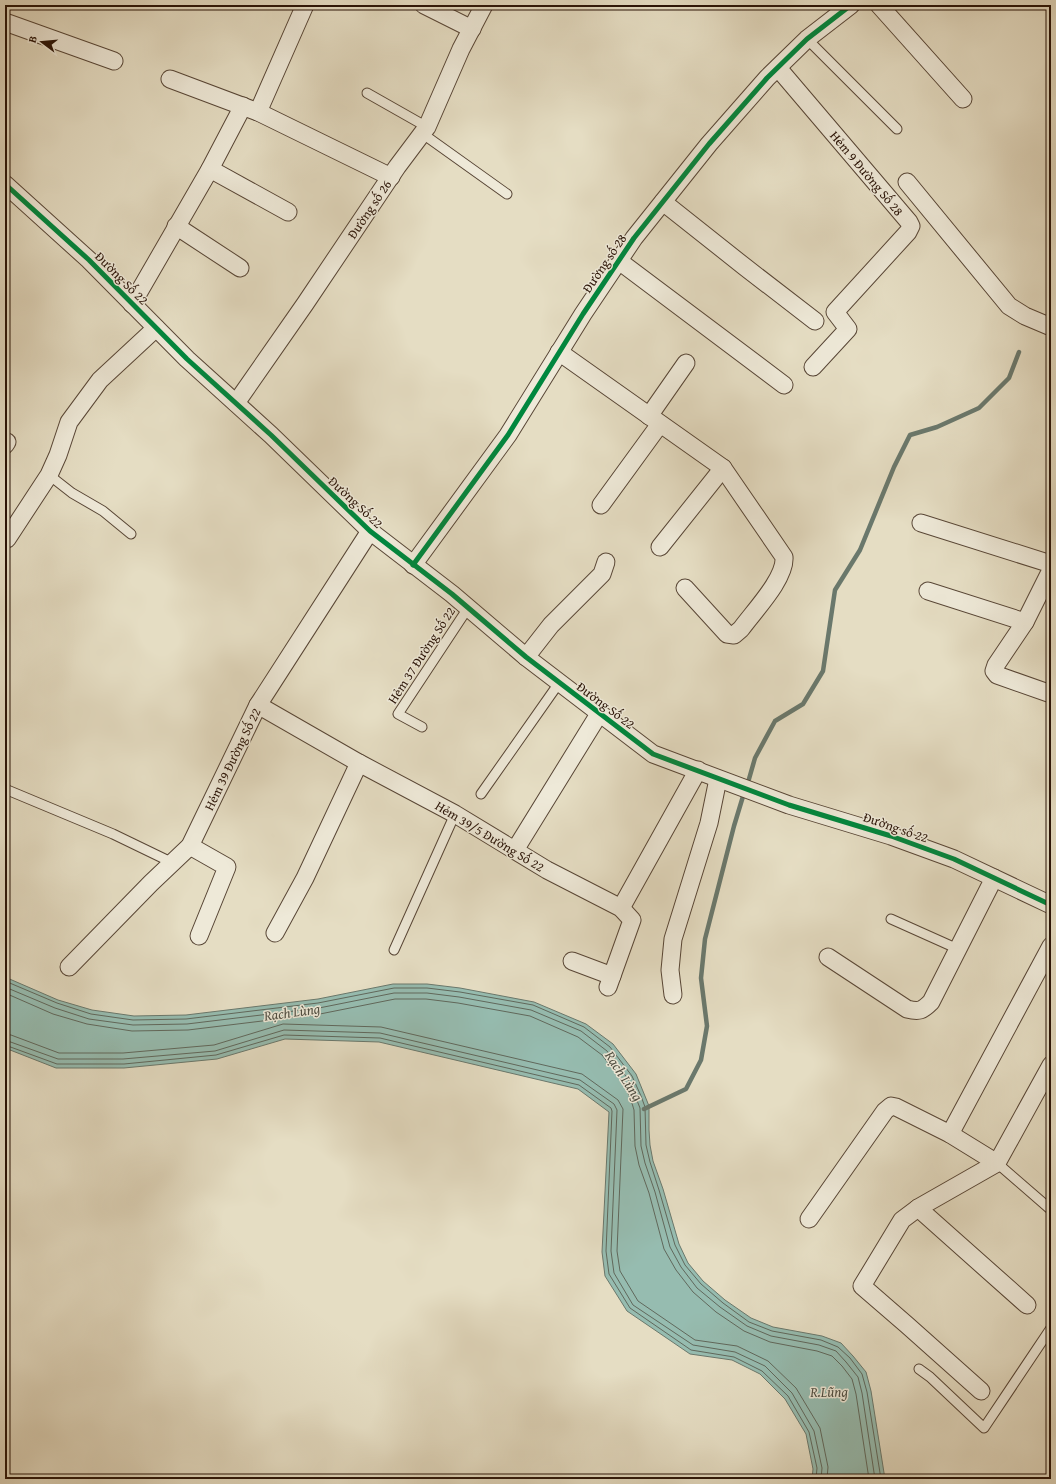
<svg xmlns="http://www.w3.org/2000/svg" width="1056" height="1484" viewBox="0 0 1056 1484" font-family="'Gentium Book Plus',serif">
	<rect width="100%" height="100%" fill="#e5ddc3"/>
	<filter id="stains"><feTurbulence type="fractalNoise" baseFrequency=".005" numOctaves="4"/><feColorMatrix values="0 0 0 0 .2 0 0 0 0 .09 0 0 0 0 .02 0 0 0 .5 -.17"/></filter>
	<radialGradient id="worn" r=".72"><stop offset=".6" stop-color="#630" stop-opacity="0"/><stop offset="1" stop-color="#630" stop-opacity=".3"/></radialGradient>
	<path fill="#96bcb0" stroke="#6a786c" d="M5,977L58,1000L92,1010L134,1016L186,1015L318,999L393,984H427L460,988L534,1002L586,1024L613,1044L636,1074L649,1106V1130L650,1145L653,1161L663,1189L679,1244L688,1263L703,1281L725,1300L751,1318L773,1327L822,1336L841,1343L853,1356L866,1372L871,1391L885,1479H812L813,1469L806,1434L785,1399L760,1374L732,1360L690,1354L627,1311L605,1276L602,1252L609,1112L578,1089L379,1042L285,1039L217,1059L124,1068H56L5,1048Z"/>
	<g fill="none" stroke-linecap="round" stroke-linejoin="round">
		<g stroke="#60685c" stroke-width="1">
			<path d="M5,981L57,1003L91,1014L133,1020L186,1019L318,1003L394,988H427L460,992L533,1005L584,1027L610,1047L632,1076L641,1096L645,1107L646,1145L650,1162L659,1190L675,1245L685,1265L701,1284L723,1303L749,1322L772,1331L821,1340L838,1347L850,1358L862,1374L867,1392L881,1479"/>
			<path d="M5,987L55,1008L89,1019L133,1025L187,1024L319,1008L394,993H427L459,997L531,1010L581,1031L607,1051L628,1079L636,1098L640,1108L641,1146L645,1163L655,1192L670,1247L681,1267L697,1288L720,1307L747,1326L771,1336L819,1345L836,1351L846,1362L858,1377L862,1393L875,1479"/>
			<path d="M5,993L53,1014L87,1024L132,1031L188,1030L320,1014L395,999H426L458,1003L530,1016L578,1037L602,1055L623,1082L631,1100L634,1110L635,1146L639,1165L649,1193L664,1249L676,1270L693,1292L716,1312L744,1331L770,1342L817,1351L832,1356L842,1366L852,1379L856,1394L869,1479"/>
			<path d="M5,1034L11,1035L59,1053H123L214,1045L283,1024L381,1027L582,1074L618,1100L623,1109L617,1251L620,1271L638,1301L695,1340L737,1346L768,1361L796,1388L820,1428L828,1467L827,1479"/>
			<path d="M5,1040L58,1059H123L215,1051L284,1030L380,1033L580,1080L614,1104L617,1110L611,1251L614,1273L633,1305L693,1345L735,1352L765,1366L792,1393L814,1431L822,1468L821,1479"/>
			<path d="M5,1045L57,1064H124L216,1055L284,1035L380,1038L579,1085L611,1108L612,1111L606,1251L609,1274L630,1308L691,1350L734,1357L762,1371L788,1396L809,1432L817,1468L816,1479"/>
		</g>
		<g stroke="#6a786c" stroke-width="4.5">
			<path d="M747,786L755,758L775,721L803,704L823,671L835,590L860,550L894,467L910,435L937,427L979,408L1009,378L1019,352"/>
			<path d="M644,1109L686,1089L701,1060L707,1026L701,978L705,939L734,826L744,793"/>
		</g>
		<g stroke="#584636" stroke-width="11">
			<g id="service">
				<path d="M807,39L897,129"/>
				<path d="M367,93L427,127"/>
				<path d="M423,134L507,194"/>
				<path d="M49,475L72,493L103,511L131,534"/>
				<path d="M422,727L398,714L468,608"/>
				<path d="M5,789L113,834L173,863"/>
				<path d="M481,794L559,683"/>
				<path d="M891,919L958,949"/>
				<path d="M394,950L455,814"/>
				<path d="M997,1163L1050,1209"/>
				<path d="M919,1369L930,1377L984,1428L1051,1328"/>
			</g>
		</g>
		<g stroke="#584636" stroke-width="19">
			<g id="minor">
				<path d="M424,5L472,29"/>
				<path d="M879,5L963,99"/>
				<path d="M5,22L114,61"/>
				<path d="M778,68L909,222L911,226L908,232L835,312L848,329L813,367"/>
				<path d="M170,79L258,112L391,177"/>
				<path d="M258,112L305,5"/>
				<path d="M210,169L288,212"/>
				<path d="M907,182L1009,306L1025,316L1051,327"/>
				<path d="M5,184L89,260L187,359L271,435L370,531L452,594L526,657L653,754L789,805L891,836L954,859L1051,905"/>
				<path d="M663,202L745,267L815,321"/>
				<path d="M176,226L240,268"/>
				<path d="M619,261L784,385"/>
				<path d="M132,304L210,169L243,106"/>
				<path d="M559,352L723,468L784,557C786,578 754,611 741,629L734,635L727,634L685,588"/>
				<path d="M236,403L305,304L397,167L427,127L461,49L484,5"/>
				<path d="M649,416L686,363"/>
				<path d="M5,445L7,442"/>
				<path d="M601,505L660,424"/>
				<path d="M921,523L1051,564"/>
				<path d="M7,539L49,475L58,455L69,422L100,380L156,328"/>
				<path d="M660,547L723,468"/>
				<path d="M413,565L508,435L583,314L634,238L709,144L767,78L807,39L851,5"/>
				<path d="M1051,570L1025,622L996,665L994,671L997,675L1051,694"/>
				<path d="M928,591L1025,622"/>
				<path d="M526,657L551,625L602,574L606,562"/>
				<path d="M258,705L359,763L455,814L547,870L621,908L632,920L608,987"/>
				<path d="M190,846L227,867L199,936"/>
				<path d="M515,850L599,714"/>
				<path d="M621,908L698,770"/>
				<path d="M275,933L305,878L359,763"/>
				<path d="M828,957L907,1009C919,1012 922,1011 931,1002L994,878"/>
				<path d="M572,961L612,976"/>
				<path d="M69,967L151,883L190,846L258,705L370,531"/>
				<path d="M673,995L670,970L673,939L709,823L718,779"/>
				<path d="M950,1134L1051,946"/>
				<path d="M918,1208L1027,1305"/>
				<path d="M809,1219L885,1111L891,1106L896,1107L950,1134L997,1163"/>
				<path d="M981,1391L907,1325L862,1286L902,1220L918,1208L997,1163L1051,1065"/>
			</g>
		</g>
		<use href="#service" stroke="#eee9d8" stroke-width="9"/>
		<use href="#minor" stroke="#eee9d8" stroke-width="17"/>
		<g stroke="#eee9d8" stroke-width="8">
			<g id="cycleway">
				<path d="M5,184L89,260L187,359L271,435L370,531L452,594L526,657L653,754L789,805L891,836L954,859L1051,905"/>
				<path d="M413,565L508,435L583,314L634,238L709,144L767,78L807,39L851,5"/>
			</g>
		</g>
		<use href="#cycleway" stroke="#00873e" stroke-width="5"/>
	</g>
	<g text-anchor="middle" stroke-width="3" stroke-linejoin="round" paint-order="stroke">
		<g font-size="13" fill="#291307" stroke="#eee9d8">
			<text transform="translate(867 173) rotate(50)" y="5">Hẻm 9 Đường Số 28</text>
			<text transform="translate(369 209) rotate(-56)" y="5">Đường số 26</text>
			<text transform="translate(604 263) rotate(-56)" y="5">Đường số 28</text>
			<text transform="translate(122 278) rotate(45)" y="5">Đường Số 22</text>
			<text transform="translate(356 502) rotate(43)" y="5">Đường Số 22</text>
			<text transform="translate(421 655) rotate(-57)" y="5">Hẻm 37 Đường Số 22</text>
			<text transform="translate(606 705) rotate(37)" y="5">Đường Số 22</text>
			<text transform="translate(232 759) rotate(-64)" y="5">Hẻm 39 Đường Số 22</text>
			<text transform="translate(896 827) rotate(19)" y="5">Đường số 22</text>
			<text transform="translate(490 836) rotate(31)" y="5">Hẻm 39/5 Đường Số 22</text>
		</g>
		<g font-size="14" font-style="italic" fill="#4f4e42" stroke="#eee9d8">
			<text transform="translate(292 1012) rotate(-8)" y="5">Rạch Lùng</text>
			<text transform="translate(624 1076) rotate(57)" y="5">Rạch Lùng</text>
			<text x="829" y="1397">R.Lũng</text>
		</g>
	</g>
	<rect width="1056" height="1484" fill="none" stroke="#e5ddc3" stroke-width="20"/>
	<rect x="6" y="6" width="1044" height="1472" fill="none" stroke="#291307" stroke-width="2"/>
	<rect x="10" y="10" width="1036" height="1464" fill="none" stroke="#291307"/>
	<g transform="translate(42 42) rotate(286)" stroke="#eee9d8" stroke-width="3" paint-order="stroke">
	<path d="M0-3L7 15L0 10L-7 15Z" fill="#291307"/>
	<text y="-6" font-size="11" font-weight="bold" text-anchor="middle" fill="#291307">B</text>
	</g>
	<rect width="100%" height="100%" filter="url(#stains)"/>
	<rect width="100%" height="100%" fill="url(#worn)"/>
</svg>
